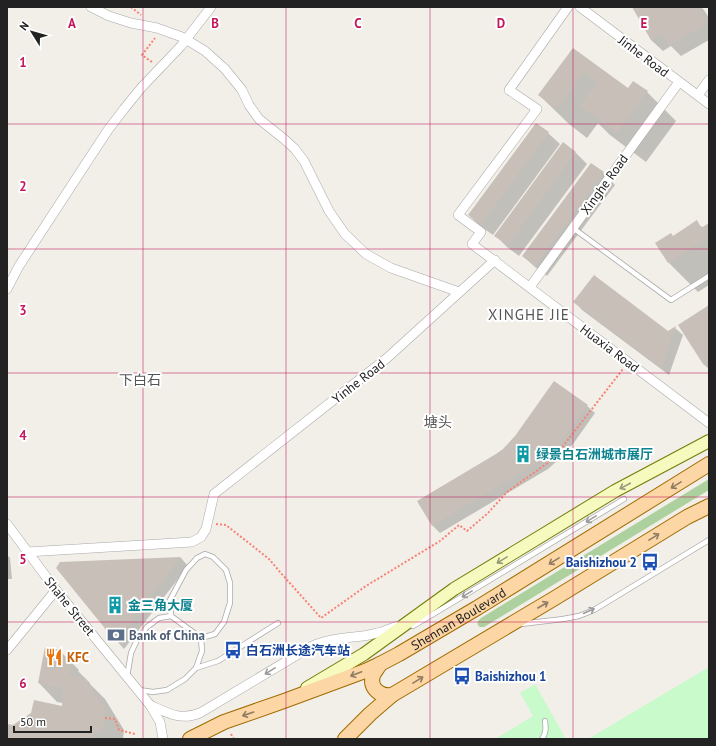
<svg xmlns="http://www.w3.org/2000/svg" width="716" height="746" viewBox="0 0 716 746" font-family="'PT Sans','Noto Sans SC',sans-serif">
	<rect width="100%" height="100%" fill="#f2efe9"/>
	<path fill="#add19e" d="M709,479V490L484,627C476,628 476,622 481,618Z"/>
	<g fill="#c8facc">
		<path d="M709,667V739H588Z"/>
		<path d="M535,684L566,739H495L533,716L520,693Z"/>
	</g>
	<g fill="#0003">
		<path d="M633,7H701L704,10L709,18V40L681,56L671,46L663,51L651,40Z"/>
		<path d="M573,49L628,90L647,92L676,121L646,162L610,135L598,123L587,138L569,124L539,95Z"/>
		<path d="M536,124L548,133L560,144L493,235L480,226L469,215Z"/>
		<path d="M564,144L576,153L587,164L519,256L507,247L496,236Z"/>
		<path d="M591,164L603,173L615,185L547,276L535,267L523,256Z"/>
		<path d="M696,222L703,228L709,224V285L698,292L669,263L656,243L673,237Z"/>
		<path d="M575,302L668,332L675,328L683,335L669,375L582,310Z"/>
		<path d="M709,306V369L703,364Z"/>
		<path d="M587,406L595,413L573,444L557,461L548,469L440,533L433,526L418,502L497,455Z"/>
		<path d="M7,555L10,558L12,579H7Z"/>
		<path d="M181,558L188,566L124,649L117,641L57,568L60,563Z"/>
		<path d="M60,651L79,670L78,671L90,683V684L105,699L124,730L123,739H7V725L14,726L63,707V703L57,702L39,683Z"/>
	</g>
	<g fill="#c7bfb8">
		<path d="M632,7H698L708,24L669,45L662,34L651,40Z"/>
		<path d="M573,48L628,88L633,81L648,91L617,133L580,106L597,82L584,72L557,109L538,95Z"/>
		<path d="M536,123L549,132L481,225L468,215Z"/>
		<path d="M563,142L576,152L508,245L494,236Z"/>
		<path d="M591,163L604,172L535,266L522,256Z"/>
		<path d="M697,220L701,228L709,223V237L668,263L655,243L671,233L673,236Z"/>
		<path d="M594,275L668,331L676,326L661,368L573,302Z"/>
		<path d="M709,305V360L703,364L678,325Z"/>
		<path d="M554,381L588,405L558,445L541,461L432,526L417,501L496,454L503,449L515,436Z"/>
		<path d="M181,557L116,642L56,568L60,562Z"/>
		<path d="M45,647L61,650L58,660L72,663L69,675L86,679L106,710L103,728L87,739H7V724L13,725L31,713L34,700L62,706L63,688L38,683Z"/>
	</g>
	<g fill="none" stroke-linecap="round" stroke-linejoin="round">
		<g stroke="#a9a9a9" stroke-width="6">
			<g id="lane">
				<path d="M573,228L671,300L709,276"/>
				<path d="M171,616L170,600L186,570L197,558L205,554L213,557L226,570L230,583V603L224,622L215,634L201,638"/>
				<path d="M521,624L563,619L579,616L594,610L709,540"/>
				<path d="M413,626L450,604L624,499"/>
				<path d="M196,668L218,661L278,623"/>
				<path d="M127,677L131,653L137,640L147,627L159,618L171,616L201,638L202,651L196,668L185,679L167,690L153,692L139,690"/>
				<path d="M542,739C546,733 546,729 545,721"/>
			</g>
		</g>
		<g stroke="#a9a9a9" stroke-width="10">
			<g id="street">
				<path d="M91,7L109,16L131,23L157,28L182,37L205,51L225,69L242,90L249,105L259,119L284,139L295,149L304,161L329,211L345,234L366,254L391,268L459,292"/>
				<path d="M568,7L509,90L537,109L458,215L481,232L472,244L709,423"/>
				<path d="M580,7L709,104"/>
				<path d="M698,95L709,80"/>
				<path d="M530,287L679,82"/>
				<path d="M7,289L19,266L83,168L108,130L124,109L141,88L181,46L211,7"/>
				<path d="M7,524L56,590L150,705L160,722L163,739"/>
				<path d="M27,552L192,542L201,537L206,529L214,494L387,358L495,260"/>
				<path d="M7,650L56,590"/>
				<path d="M150,705C168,713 180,721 200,713L312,646C330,638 350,638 369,635C379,633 388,630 397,626"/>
			</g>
		</g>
		<g stroke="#707d05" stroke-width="14">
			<path id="secondary" d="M307,688L364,654L454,589L615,491L709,441"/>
		</g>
		<g stroke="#a06b00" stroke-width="16">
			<g id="primary">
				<path d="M380,664C378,668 375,671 373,675C369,688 380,697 392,695"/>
				<path id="s1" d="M190,739L224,722L284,701L365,671L380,664L399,654L477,608L709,464"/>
				<path d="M345,739L370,714L392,695L555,598L687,517L709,506"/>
			</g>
		</g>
		<g stroke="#fa8072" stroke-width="2" stroke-dasharray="2 2" stroke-linecap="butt">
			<path d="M131,7L141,15"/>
			<path d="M152,62L142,55L155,38"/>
			<path d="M216,524L226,525L269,559L280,572L321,618L366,586L440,541L459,525L467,531L488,513L507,492L553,459L623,369"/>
			<path d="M105,718L115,719L119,730L135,734"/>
			<path d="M231,734L234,739"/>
		</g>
		<use href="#lane" stroke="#fff" stroke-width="4.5"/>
		<use href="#street" stroke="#fff" stroke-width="9"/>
		<use href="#secondary" stroke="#f7fabf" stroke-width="12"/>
		<use href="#primary" stroke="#fcd6a4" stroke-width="14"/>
	</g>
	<defs><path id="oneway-shaft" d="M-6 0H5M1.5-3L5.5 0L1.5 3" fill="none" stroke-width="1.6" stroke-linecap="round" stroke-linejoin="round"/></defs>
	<g stroke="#8f7c63">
		<use href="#oneway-shaft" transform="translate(676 485) rotate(148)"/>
		<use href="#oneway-shaft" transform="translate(654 537) rotate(-32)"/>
		<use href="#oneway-shaft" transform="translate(554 561) rotate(148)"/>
		<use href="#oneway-shaft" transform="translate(543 605) rotate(-30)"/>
		<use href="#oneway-shaft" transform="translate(356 674) rotate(159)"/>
		<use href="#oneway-shaft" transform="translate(418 680) rotate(-31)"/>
		<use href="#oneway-shaft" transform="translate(248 714) rotate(161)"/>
	</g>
	<g stroke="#979978">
		<use href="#oneway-shaft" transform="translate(625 486) rotate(152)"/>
		<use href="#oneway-shaft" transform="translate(502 560) rotate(149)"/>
	</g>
	<g stroke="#9c9c9c">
		<use href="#oneway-shaft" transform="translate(591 519) rotate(149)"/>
		<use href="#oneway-shaft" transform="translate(467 594) rotate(149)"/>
		<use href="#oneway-shaft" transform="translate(589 611) rotate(-24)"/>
		<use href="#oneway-shaft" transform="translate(270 671) rotate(149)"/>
	</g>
	<path fill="none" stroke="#c2185b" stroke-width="1" stroke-opacity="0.55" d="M143,7V739M286,7V739M430,7V739M573,7V739M7,124H709M7,249H709M7,373H709M7,497H709M7,622H709"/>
	<defs>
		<g id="building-bare" transform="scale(1.38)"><path d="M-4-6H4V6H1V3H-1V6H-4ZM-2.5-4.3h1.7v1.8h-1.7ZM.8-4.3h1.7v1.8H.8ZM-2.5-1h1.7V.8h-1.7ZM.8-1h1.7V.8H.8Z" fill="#0f9aa8" stroke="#fff" stroke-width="2.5" paint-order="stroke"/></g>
		<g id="bus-bare" transform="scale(1.38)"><path d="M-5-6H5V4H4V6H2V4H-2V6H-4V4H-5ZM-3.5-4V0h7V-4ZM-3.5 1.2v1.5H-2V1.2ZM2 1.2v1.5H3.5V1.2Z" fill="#1a4fb4" stroke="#fff" stroke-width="2.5" paint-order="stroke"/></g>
		<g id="bank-bare" transform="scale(1.38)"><path d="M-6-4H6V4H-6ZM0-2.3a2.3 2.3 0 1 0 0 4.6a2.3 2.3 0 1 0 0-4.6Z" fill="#5c6f8a" stroke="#fff" stroke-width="2.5" paint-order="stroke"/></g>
		<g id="restaurant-bare" transform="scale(1.38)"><path d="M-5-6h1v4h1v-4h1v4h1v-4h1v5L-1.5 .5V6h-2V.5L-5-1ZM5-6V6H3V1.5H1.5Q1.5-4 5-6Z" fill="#e8710a" stroke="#fff" stroke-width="2.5" paint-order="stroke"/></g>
	</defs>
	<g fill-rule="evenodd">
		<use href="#building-bare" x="523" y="454"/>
		<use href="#bus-bare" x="650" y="562"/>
		<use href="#building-bare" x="115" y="605"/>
		<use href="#bank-bare" x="116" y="635"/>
		<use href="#bus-bare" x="233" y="650"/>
		<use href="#restaurant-bare" x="54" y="657"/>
		<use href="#bus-bare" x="462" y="676"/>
	</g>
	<g text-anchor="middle" stroke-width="4" stroke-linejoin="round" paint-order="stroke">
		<g font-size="13" fill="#222" stroke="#fff">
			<text transform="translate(644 56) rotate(37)" y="5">Jinhe Road</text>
			<text transform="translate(604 184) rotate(-54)" y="5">Xinghe Road</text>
			<text transform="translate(610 348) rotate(37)" y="5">Huaxia Road</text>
			<text transform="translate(358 381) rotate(-38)" y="5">Yinhe Road</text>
			<text transform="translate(70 606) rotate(51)" y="5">Shahe Street</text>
			<text dy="5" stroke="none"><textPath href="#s1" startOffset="295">Shennan Boulevard</textPath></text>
		</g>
		<g font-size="13" font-weight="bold" fill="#0d838f" stroke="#fff" text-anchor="start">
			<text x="536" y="459">绿景白石洲城市展厅</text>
			<text x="128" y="610">金三角大厦</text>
		</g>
		<g font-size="13" font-weight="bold" fill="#164399" stroke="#fff" text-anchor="start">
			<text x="637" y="567" text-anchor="end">Baishizhou 2</text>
			<text x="246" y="655">白石洲长途汽车站</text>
			<text x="475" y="681">Baishizhou 1</text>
		</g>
		<g font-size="13" font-weight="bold" fill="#4e5e75" stroke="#fff" text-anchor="start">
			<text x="129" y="640">Bank of China</text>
		</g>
		<g font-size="13" font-weight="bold" fill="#c56008" stroke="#fff" text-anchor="start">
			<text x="67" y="662">KFC</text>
		</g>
		<g font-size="14" fill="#555" stroke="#fff">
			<text x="140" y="385">下白石</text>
			<text x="438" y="427">塘头</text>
		</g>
		<g font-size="15" letter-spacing="1" fill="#555" stroke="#fff">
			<text x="529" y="320">XINGHE JIE</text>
		</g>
	</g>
	<g font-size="13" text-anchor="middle" font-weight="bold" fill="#c2185b" stroke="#fff" stroke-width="4" stroke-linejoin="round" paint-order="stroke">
		<text x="72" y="28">A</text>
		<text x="215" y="28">B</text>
		<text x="358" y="28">C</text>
		<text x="501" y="28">D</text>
		<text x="644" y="28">E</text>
		<text x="23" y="67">1</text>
		<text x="23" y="191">2</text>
		<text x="23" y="315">3</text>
		<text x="23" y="440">4</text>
		<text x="23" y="564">5</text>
		<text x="23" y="688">6</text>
	</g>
	<rect width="716" height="746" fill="none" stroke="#222222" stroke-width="16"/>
	<g transform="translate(32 32) rotate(307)" stroke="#ffffff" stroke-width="3" paint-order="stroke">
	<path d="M0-3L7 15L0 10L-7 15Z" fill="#222222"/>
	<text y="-6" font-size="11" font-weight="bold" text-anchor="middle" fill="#222222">N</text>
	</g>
	<path d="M14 726v6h77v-6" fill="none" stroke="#222222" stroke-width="2"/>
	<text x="20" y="726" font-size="12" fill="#222222" stroke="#ffffff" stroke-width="3" paint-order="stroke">50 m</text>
</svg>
